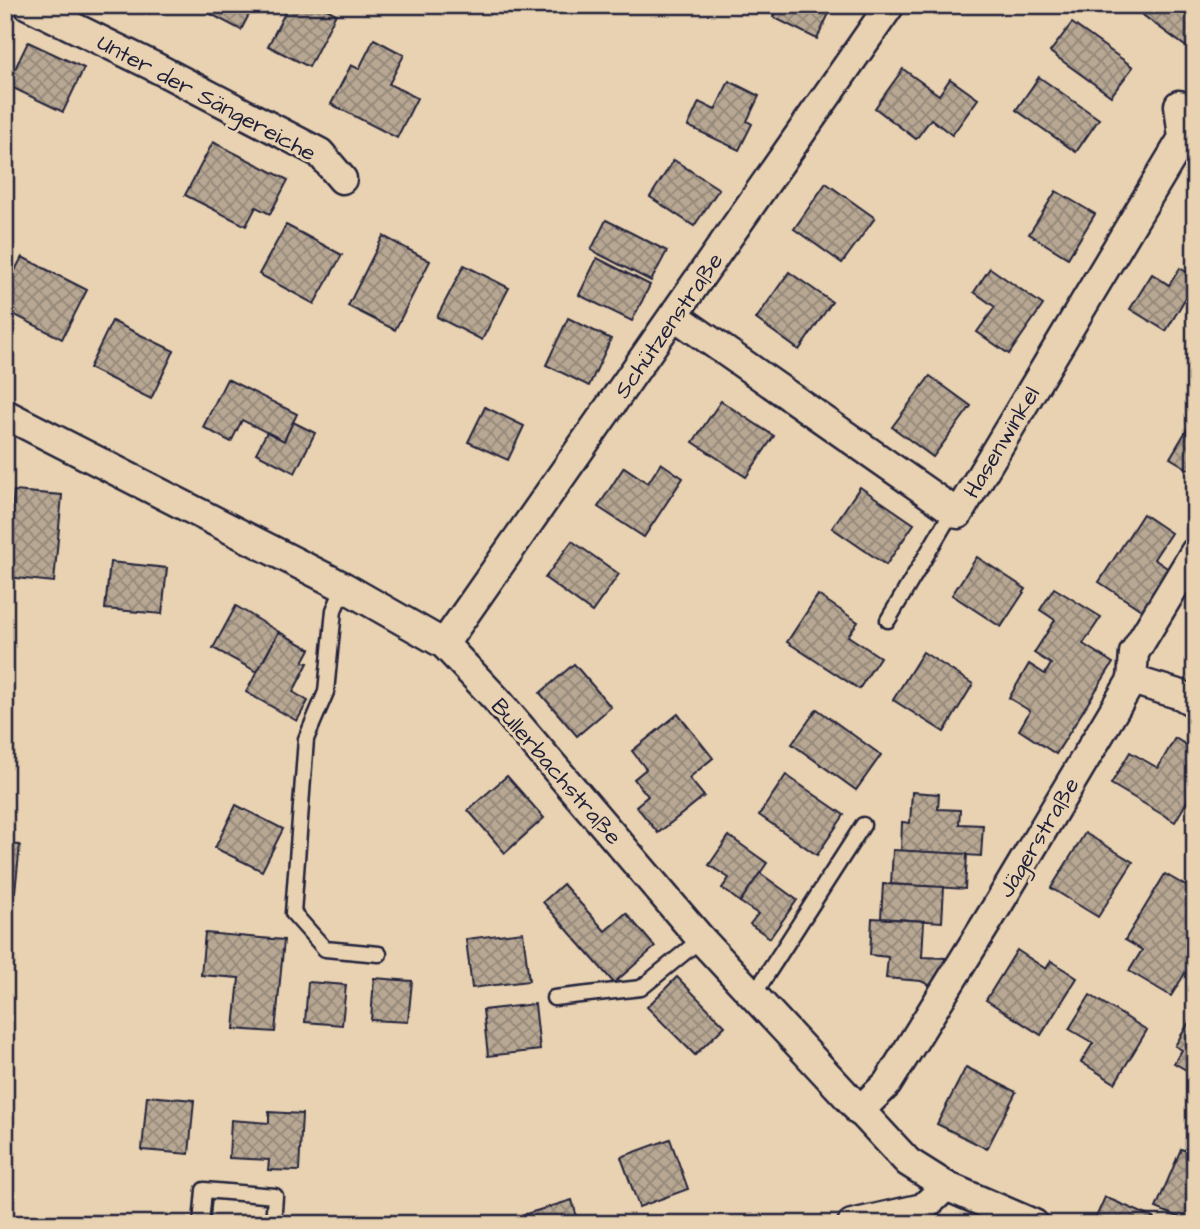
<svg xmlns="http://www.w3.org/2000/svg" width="1200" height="1229" viewBox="0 0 1200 1229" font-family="'Architects Daughter',sans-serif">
	<defs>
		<pattern id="building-cross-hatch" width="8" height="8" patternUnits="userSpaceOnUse" patternTransform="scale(1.75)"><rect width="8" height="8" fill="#b7a793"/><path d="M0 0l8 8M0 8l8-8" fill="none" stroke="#948879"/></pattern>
	</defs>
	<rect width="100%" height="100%" fill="#e8d2b1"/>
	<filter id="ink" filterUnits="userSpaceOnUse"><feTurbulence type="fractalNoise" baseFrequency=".0143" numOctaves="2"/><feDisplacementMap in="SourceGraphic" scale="14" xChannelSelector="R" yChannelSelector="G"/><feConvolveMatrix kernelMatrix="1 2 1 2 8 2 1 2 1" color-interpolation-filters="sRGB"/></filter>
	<g filter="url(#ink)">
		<g fill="url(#building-cross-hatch)" stroke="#22223b" stroke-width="2">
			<path d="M211,5H254L241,30L207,12Z"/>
			<path d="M289,5H319L336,14L309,67L268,46Z"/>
			<path d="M778,5H833L817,39L773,17Z"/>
			<path d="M1129,5H1195V47L1192,51Z"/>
			<path d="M1072,23L1133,67L1111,96L1050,52Z"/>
			<path d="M374,39L404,55L389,84L417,98L397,138L331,104L351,65L359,69Z"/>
			<path d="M28,42L84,68L63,112L7,85Z"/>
			<path d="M903,69L939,95L950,79L978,99L952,135L931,119L916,139L875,108Z"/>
			<path d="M1039,77L1099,119L1076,152L1016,110Z"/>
			<path d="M729,81L759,96L747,121L752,124L739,150L688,126L699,102L715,110Z"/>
			<path d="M213,142L288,180L270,214L256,207L246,226L185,195Z"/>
			<path d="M674,160L719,189L694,226L650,197Z"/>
			<path d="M826,183L875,218L842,263L794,229Z"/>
			<path d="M1056,191L1095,214L1068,258L1029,234Z"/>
			<path d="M606,220L667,251L651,281L591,250Z"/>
			<path d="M286,225L342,255L314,304L259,274Z"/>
			<path d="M383,236L430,261L395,330L348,306Z"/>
			<path d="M22,257L87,290L62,339L5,310V289Z"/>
			<path d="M597,258L650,285L632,321L579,295Z"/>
			<path d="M464,265L509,288L482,340L437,317Z"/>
			<path d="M990,268L1043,305L1009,354L977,332L995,307L974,292Z"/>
			<path d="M1180,268L1195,277V304L1185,299L1166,331L1130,309L1152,274L1169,285Z"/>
			<path d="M789,272L832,302L799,350L756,319Z"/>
			<path d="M568,318L611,339L589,386L546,365Z"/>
			<path d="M112,321L174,351L151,399L89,368Z"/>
			<path d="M930,376L971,406L933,457L892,427Z"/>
			<path d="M227,379L297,414L284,441L242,420L231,442L203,427Z"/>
			<path d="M721,401L774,436L746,477L693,442Z"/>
			<path d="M485,407L524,426L508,460L468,442Z"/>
			<path d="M1195,416V473L1170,458Z"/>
			<path d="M293,422L315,433L295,473L256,453L267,432L284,441Z"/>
			<path d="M661,463L683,478L644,537L598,507L624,467L648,483Z"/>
			<path d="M860,487L914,524L886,565L832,528Z"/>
			<path d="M14,491L62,495L54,582L6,577Z"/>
			<path d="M1143,514L1171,533L1154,559L1170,570L1143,611L1099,582Z"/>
			<path d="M572,541L619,574L592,612L545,578Z"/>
			<path d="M977,557L1026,589L1001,627L952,595Z"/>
			<path d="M110,562L167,568L162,614L105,609Z"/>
			<path d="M1054,588L1101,617L1083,644L1113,663L1056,754L1019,730L1030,711L1009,698L1029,664L1045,674L1051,664L1034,653L1055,620L1040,610Z"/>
			<path d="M818,595L858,622L848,636L880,657L859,689L787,642Z"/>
			<path d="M236,606L279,632L257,672L213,648Z"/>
			<path d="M279,632L310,649L303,662L308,663L293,692L308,701L297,721L246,692Z"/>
			<path d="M923,652L973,684L944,732L893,700Z"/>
			<path d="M574,664L611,707L577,736L540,693Z"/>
			<path d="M817,709L881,755L856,790L792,744Z"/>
			<path d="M678,714L713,758L689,778L704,796L658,833L636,806L648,796L634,779L646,769L632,751Z"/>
			<path d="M1175,738L1195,750V788L1175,822L1111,784L1130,752L1158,768Z"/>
			<path d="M786,775L844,815L817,855L759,815Z"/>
			<path d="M507,776L544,818L505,853L468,810Z"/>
			<path d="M912,792L939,794L938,809L960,810L959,824L983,825L981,856L901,851L902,822L910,823Z"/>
			<path d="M236,805L283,829L262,871L215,848Z"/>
			<path d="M1085,833L1133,862L1098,917L1051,888Z"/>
			<path d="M729,836L767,863L740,902L722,888L729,878L709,865Z"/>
			<path d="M5,844L20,845L15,892L5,891Z"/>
			<path d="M893,850L967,854L965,889L891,884Z"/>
			<path d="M760,873L797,900L770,938L750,924L758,914L740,902Z"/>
			<path d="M1165,874L1195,891V957L1171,996L1129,971L1142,950L1125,940Z"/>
			<path d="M563,884L605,931L626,913L655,947L614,983L543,902Z"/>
			<path d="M883,884L944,887L942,922L881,918Z"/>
			<path d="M872,918L924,921L922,957L946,958L931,986L921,981L886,978L888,957L870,955Z"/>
			<path d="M523,932L529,981L472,988L466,939Z"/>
			<path d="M205,933L284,940L275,1032L234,1029L239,978L201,975Z"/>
			<path d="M1017,950L1046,969L1051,961L1077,978L1041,1035L986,1000Z"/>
			<path d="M677,977L725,1026L695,1055L647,1007Z"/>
			<path d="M374,978L412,981L408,1022L371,1020Z"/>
			<path d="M308,982L346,985L342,1025L305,1022Z"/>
			<path d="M1090,995L1147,1030L1115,1083L1081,1062L1093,1043L1069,1029Z"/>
			<path d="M535,1004L540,1050L488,1056L483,1010Z"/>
			<path d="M1195,1012V1075L1174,1063L1182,1050L1175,1046Z"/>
			<path d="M966,1067L1016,1092L987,1149L937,1124Z"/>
			<path d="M147,1096L194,1100L189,1154L142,1150Z"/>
			<path d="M269,1112L302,1114L299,1171L268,1170L269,1160L229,1158L231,1120L269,1123Z"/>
			<path d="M670,1139L688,1189L639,1207L621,1157Z"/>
			<path d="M1181,1149L1195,1154V1224L1156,1208Z"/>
			<path d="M1105,1197L1154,1218L1152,1224H1093Z"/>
			<path d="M572,1200L579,1224H529L526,1214Z"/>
		</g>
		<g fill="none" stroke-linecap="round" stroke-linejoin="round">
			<g stroke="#22223b" stroke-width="19">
				<g id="lane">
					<path d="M344,587L334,610L326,692L306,739L293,913L325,949L379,954"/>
					<path d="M888,620L953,510"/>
					<path d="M753,996L863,825"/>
					<path d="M554,998L641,988L701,939"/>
					<path d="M201,1224L204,1190L275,1196L273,1224"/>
				</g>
			</g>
			<g stroke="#22223b" stroke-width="33">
				<g id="street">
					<path d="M28,5L153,66L320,153L342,179"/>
					<path d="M675,316L958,514L1183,138L1179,105"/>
					<path d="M5,414L344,587L444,644L496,699L701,939L908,1162L946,1186L1034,1224"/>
					<path d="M444,644L890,5"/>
					<path d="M1132,680L1181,695L1195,703"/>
					<path d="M859,1111L887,1084L999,903L1132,680L1134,653L1195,552"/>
					<path d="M852,1224L923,1208L946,1186"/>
				</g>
			</g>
			<use href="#lane" stroke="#e8d2b1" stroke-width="14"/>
			<use href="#street" stroke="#e8d2b1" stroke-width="28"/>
		</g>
	</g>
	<g text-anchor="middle" stroke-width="6" stroke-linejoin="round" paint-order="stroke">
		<g font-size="23" fill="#22223b" stroke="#e8d2b1">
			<text transform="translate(207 97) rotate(28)" y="8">Unter der Sängereiche</text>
			<text transform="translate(668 325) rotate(-55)" y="8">Schützenstraße</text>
			<text transform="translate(1001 442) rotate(-59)" y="8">Hasenwinkel</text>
			<text transform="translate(557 771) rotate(49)" y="8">Bullerbachstraße</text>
			<text transform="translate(1038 837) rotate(-59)" y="8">Jägerstraße</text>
		</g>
	</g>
	<rect width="1200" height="1229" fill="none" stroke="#e8d2b1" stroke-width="28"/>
	<rect x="14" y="14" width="1172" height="1201" fill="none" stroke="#22223b" stroke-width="2.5" filter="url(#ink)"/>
</svg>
